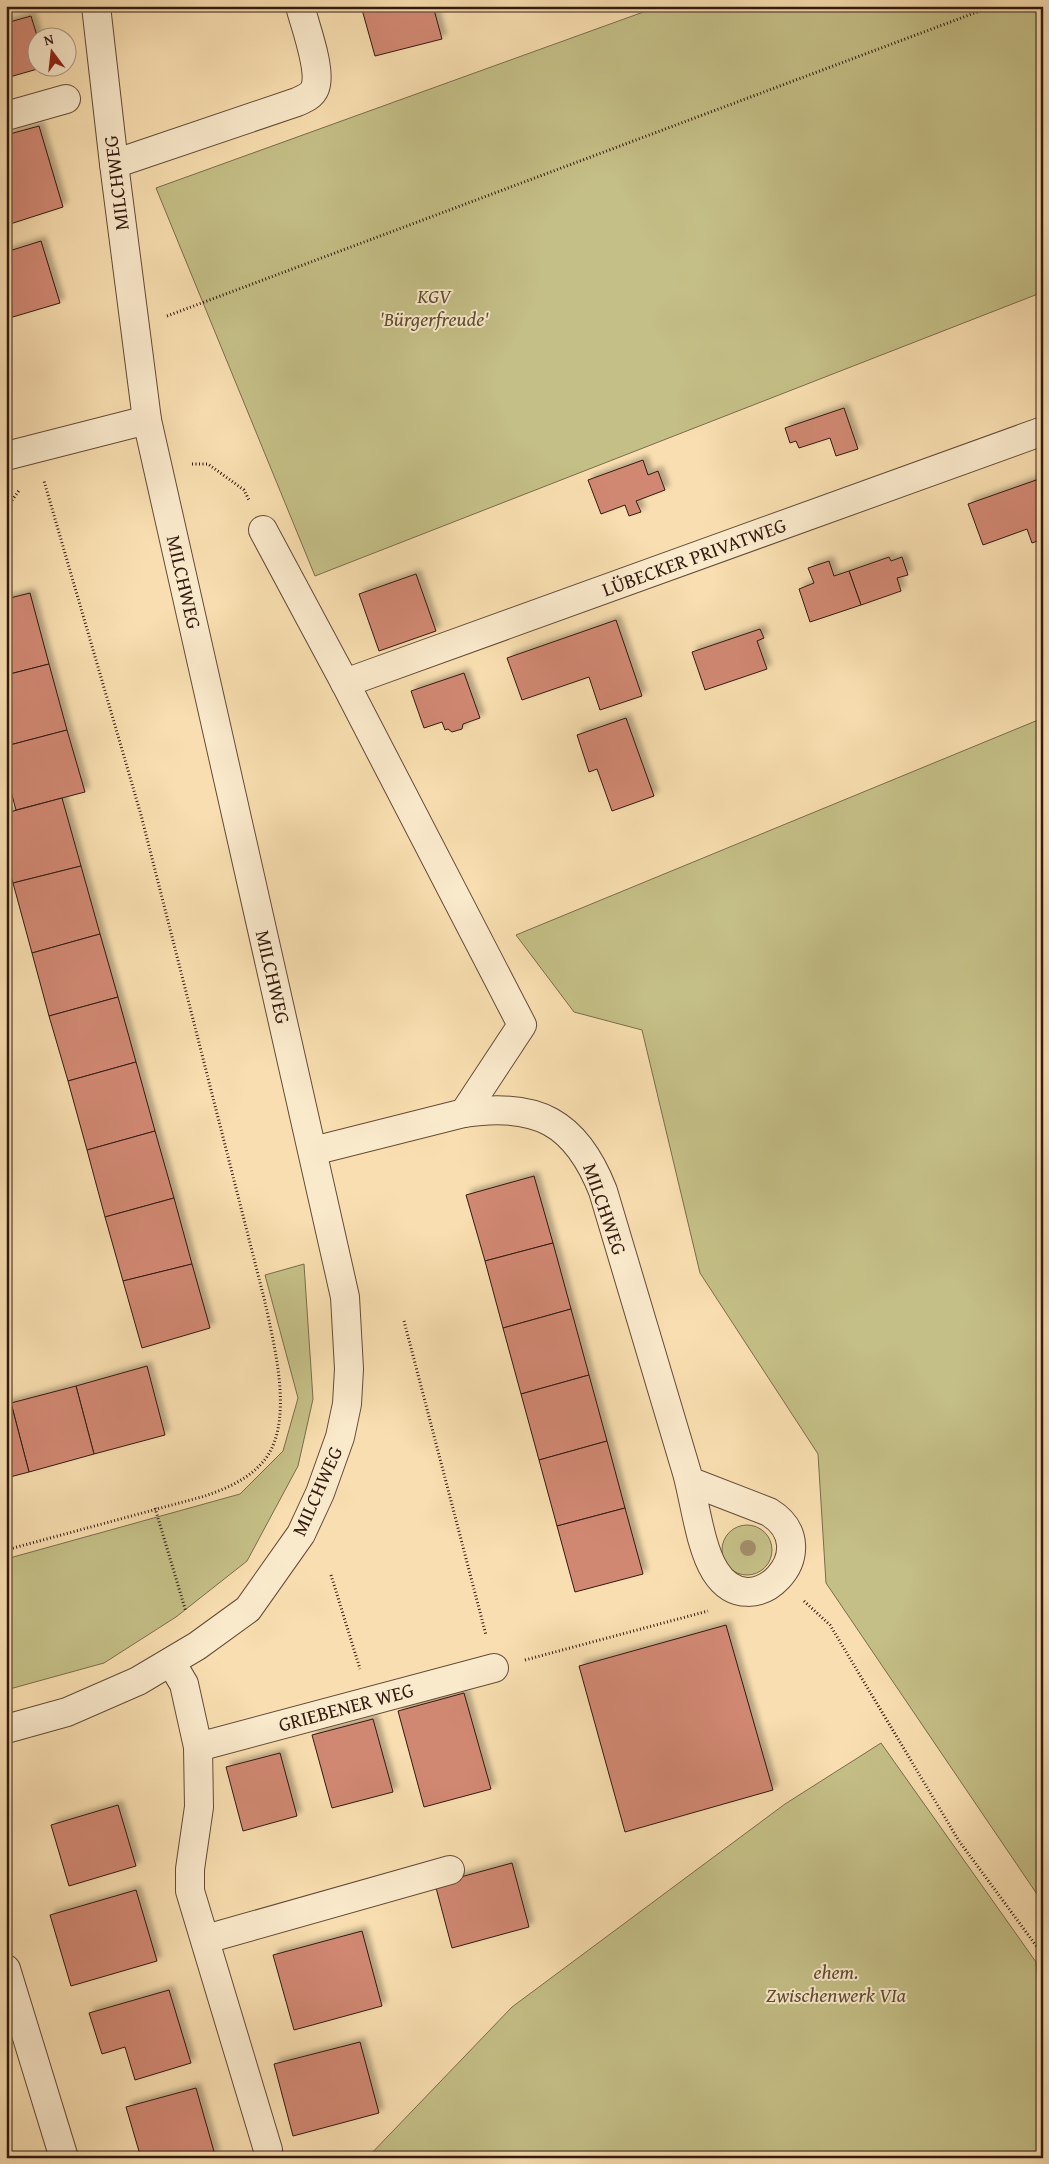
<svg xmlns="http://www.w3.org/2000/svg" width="1049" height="2164" viewBox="0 0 1049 2164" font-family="'Gentium Book Plus',serif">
	<defs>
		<filter id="shadow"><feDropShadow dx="4.5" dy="-4.5" stdDeviation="2.5" flood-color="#0004"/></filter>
	</defs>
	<rect width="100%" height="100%" fill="#f8deb0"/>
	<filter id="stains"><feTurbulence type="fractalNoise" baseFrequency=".004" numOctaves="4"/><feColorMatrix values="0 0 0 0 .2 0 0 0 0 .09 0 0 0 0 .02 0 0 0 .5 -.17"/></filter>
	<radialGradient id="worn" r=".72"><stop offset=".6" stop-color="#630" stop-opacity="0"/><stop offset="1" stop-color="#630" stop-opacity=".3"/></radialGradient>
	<g fill="#c4bf86" stroke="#7b6c4b">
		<path d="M660,6H1043V292L315,576L156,188Z"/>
		<path d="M1043,718V1903L826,1583L818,1454L700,1273L642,1030L574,1012L516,935Z"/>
		<path d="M304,1264L313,1399L298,1466L247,1561L176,1617L104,1663L6,1690V1559L240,1494L283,1451L298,1398L265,1275Z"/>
		<circle cx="747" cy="1550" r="25"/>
		<path d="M881,1743L1036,1962L1043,2032V2158H367L512,2007L785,1804Z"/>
	</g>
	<g fill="#d18873" stroke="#321a10" filter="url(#shadow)">
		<path d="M361,6H433L442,39L375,56Z"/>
		<path d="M31,16L38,39V68H41L6,78V23Z"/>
		<path d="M39,126L63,207L7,225L6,135Z"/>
		<path d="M41,241L60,303L6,319V252Z"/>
		<path d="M844,408L858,449L836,456L830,438L799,448L796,441L790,443L785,428Z"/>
		<path d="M643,460L648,475L658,471L665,490L636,501L641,512L629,516L625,505L601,514L588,480Z"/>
		<path d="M1039,479L1043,488V539L1032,543L1027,529L983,545L968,504Z"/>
		<path d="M889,557L891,561L902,557L908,575L897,578L901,591L861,605L849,571Z"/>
		<path d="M829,561L834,576L849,571L861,605L810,622L799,589L814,583L808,568Z"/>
		<path d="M416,574L436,631L379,651L359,594Z"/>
		<path d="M30,593L49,664L6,675V599Z"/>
		<path d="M616,620L642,696L600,710L589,677L522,700L507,658Z"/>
		<path d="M760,629L764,638L757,641L767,669L705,690L692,652Z"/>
		<path d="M49,664L67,730L6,746V675Z"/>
		<path d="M464,673L480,718L463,724L462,729L452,732L448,729L445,730L442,722L424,728L411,691Z"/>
		<path d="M626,718L654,796L612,811L597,769L589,772L577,735Z"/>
		<path d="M67,730L85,792L16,810L6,773V746Z"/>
		<path d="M62,798L81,866L13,883L6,860V813Z"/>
		<path d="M81,866L100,934L32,953L13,883Z"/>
		<path d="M100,934L118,997L49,1016L32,953Z"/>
		<path d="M118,997L136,1062L68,1081L49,1016Z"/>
		<path d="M136,1062L155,1131L87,1150L68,1081Z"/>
		<path d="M155,1131L174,1198L105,1217L87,1150Z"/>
		<path d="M534,1176L553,1243L485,1261L466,1195Z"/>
		<path d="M174,1198L192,1264L123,1281L105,1217Z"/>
		<path d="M553,1243L571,1309L503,1328L485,1261Z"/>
		<path d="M192,1264L210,1328L142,1348L123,1281Z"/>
		<path d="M571,1309L589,1375L521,1394L503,1328Z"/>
		<path d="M147,1366L165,1435L94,1454L76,1386Z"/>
		<path d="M589,1375L607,1441L539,1460L521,1394Z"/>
		<path d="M76,1386L94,1454L29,1472L11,1403Z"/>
		<path d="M11,1403L29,1472L6,1478V1404Z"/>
		<path d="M607,1441L625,1508L557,1526L539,1460Z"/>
		<path d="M625,1508L643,1574L575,1592L557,1526Z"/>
		<path d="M726,1625L773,1790L625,1832L579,1666Z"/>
		<path d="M464,1693L491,1789L424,1807L398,1711Z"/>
		<path d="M373,1719L393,1792L332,1808L312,1735Z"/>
		<path d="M280,1753L297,1816L243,1831L226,1767Z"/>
		<path d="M118,1805L136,1866L69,1886L51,1825Z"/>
		<path d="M512,1863L529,1927L452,1948L435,1884Z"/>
		<path d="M136,1890L157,1961L71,1986L50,1915Z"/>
		<path d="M362,1931L382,2006L294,2030L273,1955Z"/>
		<path d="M169,1990L191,2063L135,2080L125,2047L102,2054L89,2013Z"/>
		<path d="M360,2042L379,2113L293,2136L274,2064Z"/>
		<path d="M196,2088L215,2155L204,2158H141L126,2107Z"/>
	</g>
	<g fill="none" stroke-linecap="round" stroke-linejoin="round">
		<g stroke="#644b38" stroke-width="30">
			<g id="minor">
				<path d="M6,116L66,99"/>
				<path d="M114,164L297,102C304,99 312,96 315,88C322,70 305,26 300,6"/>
				<path d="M6,456L147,420"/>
				<path d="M263,530L345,683L522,1025L464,1113"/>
				<path d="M345,683L1043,431"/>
				<path d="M313,1151L464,1113C537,1102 576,1122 603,1191C631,1285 659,1379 687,1473C695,1502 700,1547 715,1571C752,1630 829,1549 769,1512L689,1481"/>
				<path d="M171,1662L184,1684L198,1747L199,1807L190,1869V1891L268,2150"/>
				<path d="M6,1729L67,1712L138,1681L197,1646L248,1609L301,1534L320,1493L340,1437L347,1404L349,1369L345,1297L147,420L114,164L96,6"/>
				<path d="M198,1747L494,1668"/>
				<path d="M206,1939L450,1870"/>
				<path d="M6,1969L64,2158"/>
			</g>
		</g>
		<g stroke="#321a10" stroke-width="3" stroke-dasharray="1 2.5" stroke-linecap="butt">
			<path d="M167,316L993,6"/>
			<path d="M192,464H208L244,490L249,500"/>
			<path d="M6,509L20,489"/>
			<path d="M404,1321L486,1635"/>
			<path d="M155,1508L186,1612"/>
			<path d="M6,1550L205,1496C228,1488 254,1477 268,1455C293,1416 274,1345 265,1302L141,815L44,481"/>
			<path d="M331,1575L360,1669"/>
			<path d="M804,1601L830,1625L959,1841L1043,1955"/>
			<path d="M525,1660L708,1611"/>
		</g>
		<use href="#minor" stroke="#faeacc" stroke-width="28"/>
	</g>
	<circle fill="#a38e6b" cx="748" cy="1548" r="8"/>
	<g text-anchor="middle" stroke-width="4" stroke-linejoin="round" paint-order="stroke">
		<g font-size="20" fill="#321a10" stroke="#faeacc">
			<text transform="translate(116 183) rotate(-97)" y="7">MILCHWEG</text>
			<text transform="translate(694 557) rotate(-20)" y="7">LÜBECKER PRIVATWEG</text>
			<text transform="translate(184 582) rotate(77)" y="7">MILCHWEG</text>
			<text transform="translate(273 977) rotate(77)" y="7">MILCHWEG</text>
			<text transform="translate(605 1209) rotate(71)" y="7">MILCHWEG</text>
			<text transform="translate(317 1491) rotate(-66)" y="7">MILCHWEG</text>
			<text transform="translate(346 1707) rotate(-15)" y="7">GRIEBENER WEG</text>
		</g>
		<g font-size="20" font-style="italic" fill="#5e4c33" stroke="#faeacc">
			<text x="434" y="303">KGV<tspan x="434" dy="23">'Bürgerfreude'</tspan></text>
			<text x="836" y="1979">ehem.<tspan x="836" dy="23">Zwischenwerk VIa</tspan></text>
		</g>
	</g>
	<rect width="1049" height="2164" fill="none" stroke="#f8deb0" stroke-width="25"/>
	<rect x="8" y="8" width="1034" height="2149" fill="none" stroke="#321a10" stroke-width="2.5"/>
	<rect x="12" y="12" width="1024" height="2139" fill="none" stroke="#321a10"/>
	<g transform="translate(52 52) rotate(345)"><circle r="24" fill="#faeacc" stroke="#aa9781"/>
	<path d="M0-4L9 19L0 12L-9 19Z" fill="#8f2418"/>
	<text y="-8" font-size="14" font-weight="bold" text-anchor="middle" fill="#321a10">N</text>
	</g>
	<rect width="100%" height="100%" filter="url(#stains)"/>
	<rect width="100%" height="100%" fill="url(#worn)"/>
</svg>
